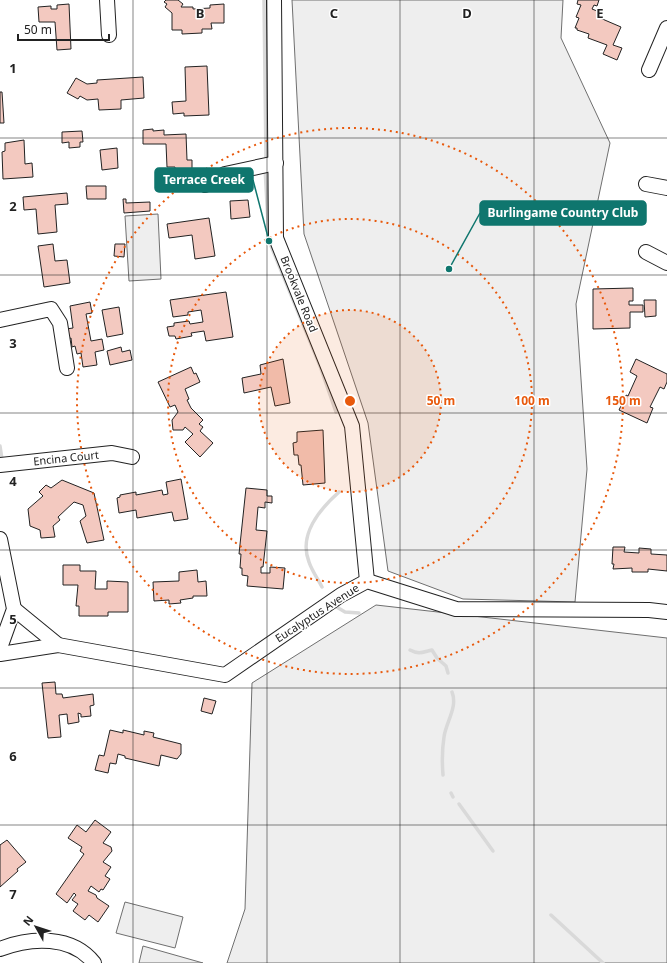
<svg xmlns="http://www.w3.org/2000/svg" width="667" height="963" viewBox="0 0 667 963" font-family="'Noto Sans',sans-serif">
	<rect width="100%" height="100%" fill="#fff"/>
	<g fill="#eee" stroke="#6f6f6f">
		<path d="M292,0H563L561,38L610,143L576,304L587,469L575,602L463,599L388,571L368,423L304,234Z"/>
		<path d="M158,214L161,279L129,281L125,216Z"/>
		<path d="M376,605L667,638V963H227L245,909L252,683Z"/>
		<path d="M125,902L183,917L175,948L116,933Z"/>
		<path d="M143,946L203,963H139Z"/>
	</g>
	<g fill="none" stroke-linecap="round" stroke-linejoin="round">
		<g stroke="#d9d9d9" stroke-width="3.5">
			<path d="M264,0L266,162"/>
			<path d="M265,168L269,241L320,366L336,412"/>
			<path d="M0,446L2,459"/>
			<path d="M322,587C318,579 312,571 309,562C298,534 320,509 339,492"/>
			<path d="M335,606L345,612L359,613"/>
			<path d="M410,650C419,655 423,652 432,650L437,658L446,666L448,673"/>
			<path d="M443,775C442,763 442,750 444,737C446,722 458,707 452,692"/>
			<path d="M451,793L453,797"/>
			<path d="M459,804L493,851"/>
			<path d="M551,915L603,963"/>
		</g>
	</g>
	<g fill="#f3c9c0" stroke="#222">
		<path d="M166,0H178L183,4L181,7H193V9L210,8V5L224,4V23H211L212,29H202V33L182,34V30H172V13L165,7L167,4L164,2Z"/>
		<path d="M578,0H599L597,6L594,5L592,9L602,13L600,18L621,27L613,45L622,48L617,60L603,54L607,45L588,38L589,34L577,30V28H575L579,18L576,17L581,5L577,4Z"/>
		<path d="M69,4L71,49L57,50L55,22H39L38,7L51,6V9H57V5Z"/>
		<path d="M207,66L209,115L184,116V113L173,114L172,102L186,101L185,67Z"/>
		<path d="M143,77L144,98L121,100V109L99,110L98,99L87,100L80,96L78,99L67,93L76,78L87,84L97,83V80Z"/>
		<path d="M0,92H2L4,123H0Z"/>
		<path d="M153,129V131L164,130V135L186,134L187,160H192V172H175V167H167L166,144H143V130Z"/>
		<path d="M82,131L83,142H80V147L69,148V142L62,143V132Z"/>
		<path d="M24,140L25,164L32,163L33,177L3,179L2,152L5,151V143Z"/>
		<path d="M117,148L118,168L102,170L100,150Z"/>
		<path d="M86,186H106V199H87Z"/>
		<path d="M67,193L68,204L55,205L57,232L38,234L36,209L24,210L23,197Z"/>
		<path d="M123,199H126V203L150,202V211L124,213Z"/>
		<path d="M248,200L250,217L231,219L230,201Z"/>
		<path d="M209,218L215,256L195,259L192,235L169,238L167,224Z"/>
		<path d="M53,244L55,261L67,260L70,283L44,287L38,246Z"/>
		<path d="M115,244H125L124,257L114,256Z"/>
		<path d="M633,288V301H629V305H643V312H630V328L593,329V289Z"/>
		<path d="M226,292L233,337L206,341L204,331L191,333L192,336L176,339L175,336H169L167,327L174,326V323L189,321L190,324L203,322L201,310L188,312V315L173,317L170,300Z"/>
		<path d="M644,300H656V316L645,317Z"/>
		<path d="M90,302L92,313L86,314L91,341L102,339L104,350L95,352L97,365L83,367L81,353L77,354L75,346L72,347L71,338L68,339L66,329L73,328L70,306Z"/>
		<path d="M119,307L123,334L107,337L102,310Z"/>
		<path d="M121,347L122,352L130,350L132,360L110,365L107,351Z"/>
		<path d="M283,359L290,403L275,406L271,387L244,393L242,378L261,374L260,365Z"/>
		<path d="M636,359L667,374V382L664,389L660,387L650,407L653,408L647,423L619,410L626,395L628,396L637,376L630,372Z"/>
		<path d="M191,367L194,374L196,373L200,382L185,389L189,399L187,400L191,408L203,420L199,424L203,427L200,431L213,443L200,457L185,442L193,434L185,427L183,430H173L172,420L178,412L175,405L170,407L158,382Z"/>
		<path d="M323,430L325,483L303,485L301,465H299L298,455H294L293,443L297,442V432Z"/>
		<path d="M181,479L188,519L174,521L172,512L137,518L136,510L119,513L117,498L120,497V495L136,492V495L162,490L163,495L168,494L166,482Z"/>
		<path d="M62,480L94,493L104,540L87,543L80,521L86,516L83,505L74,502L58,517L60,520L53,526L55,537L41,538L40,530L30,526L28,509L43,496L39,492L46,485L51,488Z"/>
		<path d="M246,488L267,490V496H272V503L265,502V508L258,507L256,530L267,531L263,567H261V573H270V567L285,568L283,589L247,586L248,576L242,575V568H240L241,554H239Z"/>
		<path d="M613,547H625L624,552L639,553V548L651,549V554L667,555V571L648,569V572H632V568L613,569L614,564H612Z"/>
		<path d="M63,565H80V571H96L95,589H107V581L128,582V612H108V616H79V606H76L78,585H63Z"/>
		<path d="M197,570L198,582L206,581L207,596H193V598L180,600L181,603L169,604V600L154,601L153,582L179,581V572Z"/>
		<path d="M55,682L56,694H62L63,698L93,694L94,705L90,706L91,716L81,717V714L78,713L79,722L68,724L67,714L59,715L61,737L48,738L42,683Z"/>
		<path d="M204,698L216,701L212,714L201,711Z"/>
		<path d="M110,730L123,733V730L144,735V731L154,733L153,737L181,744V754L177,759L161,755L159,766L125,758V756L118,754L116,764L110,763L108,773L95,770L99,755L104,756Z"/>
		<path d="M95,820L111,832L103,843L111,847L112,851L103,862L111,867L105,876L110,879L103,890L101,889L99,892L91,886L88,891L96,895L97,898L109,906L98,922L89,915L85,920L73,911L78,904L72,900L76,895L74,893L67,903L56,894L84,854L80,851L82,847L68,838L77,825L86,832Z"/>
		<path d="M7,840L26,862L17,869L18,871L0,887V845Z"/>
	</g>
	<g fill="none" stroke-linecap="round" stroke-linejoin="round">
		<g stroke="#222" stroke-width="16">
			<g id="minor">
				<path d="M107,0L109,35"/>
				<path d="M274,0L276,238L352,426L367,581"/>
				<path d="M649,70L667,28"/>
				<path d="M646,184L667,188"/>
				<path d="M205,185L225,174L276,163"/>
				<path d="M646,252L667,263"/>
				<path d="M0,320L51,309L60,323L67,368"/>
				<path d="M0,465L112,453L132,457"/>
				<path d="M0,539L14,609L0,648"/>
				<path d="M14,609L58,645"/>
				<path d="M0,654L58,645L225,675L341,595L367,581L456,609L649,610L667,612"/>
				<path d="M0,949C31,937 72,935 94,963"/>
			</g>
		</g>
		<use href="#minor" stroke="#fff" stroke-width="14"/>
	</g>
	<path fill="none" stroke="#222" stroke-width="1" stroke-opacity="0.55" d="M133,0V963M267,0V963M400,0V963M534,0V963M0,138H667M0,275H667M0,413H667M0,550H667M0,688H667M0,825H667"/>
	<circle cx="350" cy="401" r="91" fill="#e8590c" fill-opacity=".12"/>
	<g fill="none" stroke="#e8590c" stroke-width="2" stroke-dasharray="2 4">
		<circle cx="350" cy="401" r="91"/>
		<circle cx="350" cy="401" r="182"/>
		<circle cx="350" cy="401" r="273"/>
	</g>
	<g text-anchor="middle" stroke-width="3" stroke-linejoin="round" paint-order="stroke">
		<g font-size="11" fill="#222" stroke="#fff">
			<text transform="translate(299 294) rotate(68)" y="4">Brookvale Road</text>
			<text transform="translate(66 458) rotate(-6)" y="4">Encina Court</text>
			<text transform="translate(317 613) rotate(-33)" y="4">Eucalyptus Avenue</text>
		</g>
	</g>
	<g font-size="13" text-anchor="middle" font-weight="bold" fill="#222" stroke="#fff" stroke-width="3" stroke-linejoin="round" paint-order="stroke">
		<text x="200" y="18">B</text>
		<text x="334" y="18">C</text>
		<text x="467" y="18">D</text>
		<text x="600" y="18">E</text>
		<text x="13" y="73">1</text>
		<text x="13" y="211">2</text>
		<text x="13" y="348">3</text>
		<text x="13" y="486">4</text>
		<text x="13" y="624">5</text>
		<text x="13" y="761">6</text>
		<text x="13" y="899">7</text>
	</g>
	<circle cx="350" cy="401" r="6" fill="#e8590c" stroke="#fff" stroke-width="2"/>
	<g font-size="12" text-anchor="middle" font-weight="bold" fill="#e8590c" stroke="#fff" stroke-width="3" stroke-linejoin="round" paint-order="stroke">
		<text x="441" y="405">50 m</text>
		<text x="532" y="405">100 m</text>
		<text x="623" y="405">150 m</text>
	</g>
	<path fill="none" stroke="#0f766e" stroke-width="1.5" d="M269 241L253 180M449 269L480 213"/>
	<g fill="#0f766e" stroke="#fff" stroke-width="1.5">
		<circle cx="269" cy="241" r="4"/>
		<circle cx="449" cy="269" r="4"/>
	</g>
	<g fill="#0f766e" stroke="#0f766e" stroke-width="1.5">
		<rect x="155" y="168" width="98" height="24" rx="4"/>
		<rect x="480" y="201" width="166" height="24" rx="4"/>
	</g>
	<g font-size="12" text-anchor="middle" font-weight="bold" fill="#fff">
		<text x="204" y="184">Terrace Creek</text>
		<text x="563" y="217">Burlingame Country Club</text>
	</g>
	<g transform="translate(36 927) rotate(309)" stroke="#ffffff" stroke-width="3" paint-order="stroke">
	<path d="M0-3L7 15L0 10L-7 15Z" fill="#222222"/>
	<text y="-6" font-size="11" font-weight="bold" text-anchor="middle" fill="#222222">N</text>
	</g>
	<path d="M18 34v6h91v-6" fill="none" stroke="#222222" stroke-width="2"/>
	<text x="24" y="34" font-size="12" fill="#222222" stroke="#ffffff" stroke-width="3" paint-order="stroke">50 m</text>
</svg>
